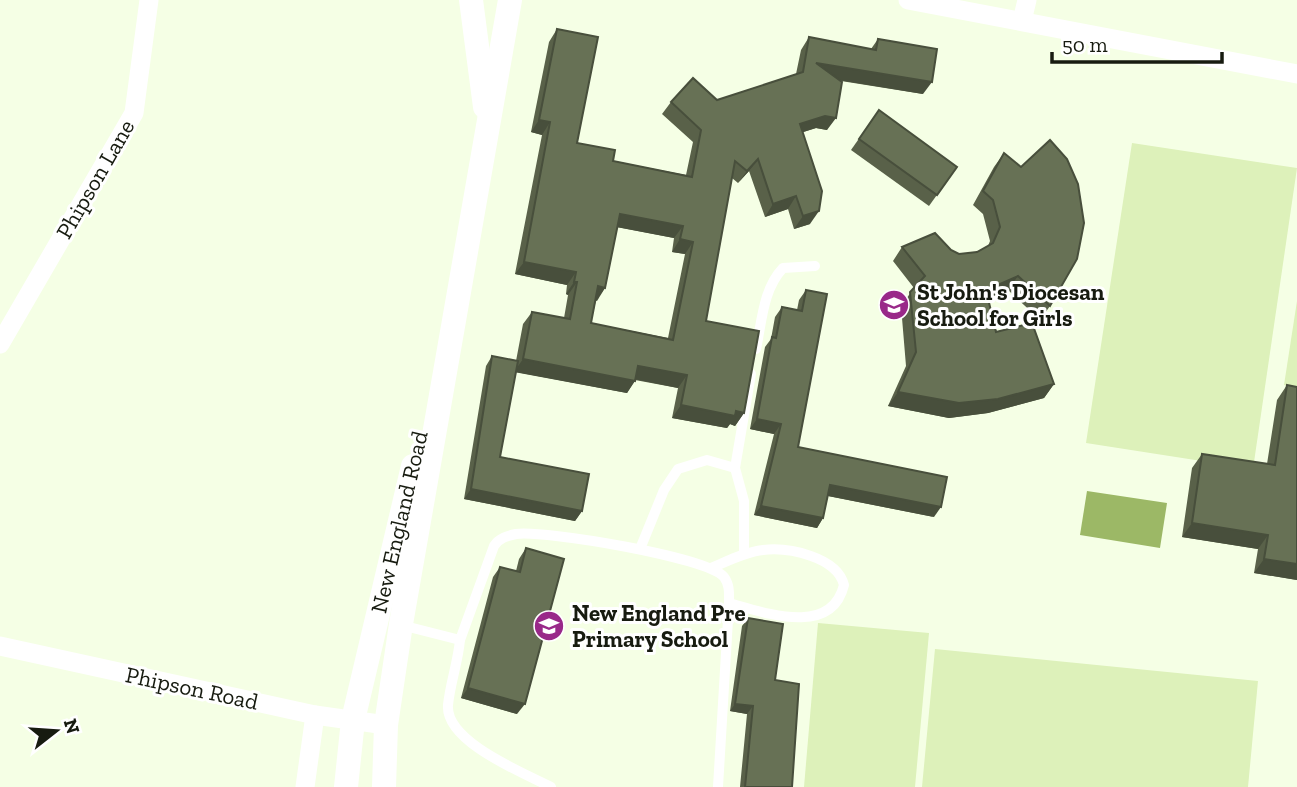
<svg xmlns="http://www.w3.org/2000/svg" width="1297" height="787" viewBox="0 0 1297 787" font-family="'Zilla Slab',serif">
	<rect width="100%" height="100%" fill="#f5ffe5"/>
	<g fill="#ddf1ba">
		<path d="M1132,143L1297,168L1253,469L1086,443Z"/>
		<path d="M1297,301V388L1284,385Z"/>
		<path d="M818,623L929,633L915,787H804Z"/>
		<path d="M935,649L1258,681L1248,787H922Z"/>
	</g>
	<path fill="#9cb866" d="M1087,491L1167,503L1160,548L1080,535Z"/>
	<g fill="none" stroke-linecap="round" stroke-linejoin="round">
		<g stroke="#fff" stroke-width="10">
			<path d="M756,349C762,321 763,289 783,268L815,266"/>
			<path d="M735,468L751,374"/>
			<path d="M640,549L664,490L678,469L707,460L735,468L744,501V554"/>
			<path d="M711,568C728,561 745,552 763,550C789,547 837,557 844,585C831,638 763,612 729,603"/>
			<path d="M401,625L460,640C458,662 450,684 448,705C445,742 524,773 551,787"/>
			<path d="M460,640L494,546C499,538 507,536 516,534C545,530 707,557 724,577C730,585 729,594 729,603L718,787"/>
		</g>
		<g stroke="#fff" stroke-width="19">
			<path d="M908,0L1297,74"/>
			<path d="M1022,21L1027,0"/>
			<path d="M0,344L134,113L149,0"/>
			<path d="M0,646L315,715L386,725"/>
			<path d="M305,787L315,715"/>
		</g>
		<g stroke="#fff" stroke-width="24">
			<path d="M471,0L485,107"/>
			<path d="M346,787L353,720L413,466"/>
			<path d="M384,787L386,725L401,624L510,0"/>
		</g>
	</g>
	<g fill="#596149" fill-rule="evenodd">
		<path d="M557,29L577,143L613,161L686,175L693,142L662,114L671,102L717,100L796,74L801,50L809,37L871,49L878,39L923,94L841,81L827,130L816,128L803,132L810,224L794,229L788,209L765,217L749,171L738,183L732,178L706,321L744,413L735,426L730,424L727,428L672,418L678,388L635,380L627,393L516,372L500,457L582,511L575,521L464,499L486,366L492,356L516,361L523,324L532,312L564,318L568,295L566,294L567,285L515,274L542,135L531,132L549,42ZM617,227L674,238L672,252L685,254L668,338L591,323L596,300L605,288Z"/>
		<path d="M879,110L957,167L929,206L851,150Z"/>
		<path d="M1004,153L1050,306L1040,320L1008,290L988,298L996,332L1054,384L1044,398L988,413L949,418L888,406L906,366L901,306L914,288L893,261L902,247L951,250L959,254L977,252L988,246L990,241L983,214L973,205L994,167Z"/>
		<path d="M806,290L798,447L934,517L828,496L823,518L817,528L754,515L774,434L750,429L765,347L771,339L775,317L782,307L797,310L799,300Z"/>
		<path d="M1287,385L1297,387V580L1254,573L1258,549L1182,537L1192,468L1202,454L1267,464L1277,400Z"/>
		<path d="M526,548L517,714L461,698L493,577L500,567L516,571L519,559Z"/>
		<path d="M748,618L775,680L792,787H740L747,714L730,711L742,626Z"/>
	</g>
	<g fill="#484f3c">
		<path d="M816,63L932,82L923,94L808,75Z"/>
		<path d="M825,116L836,118L827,130L816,128L791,136L800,124Z"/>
		<path d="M539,120L550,122L542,135L531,132Z"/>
		<path d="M758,159L749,171L738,183L747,171Z"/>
		<path d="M796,196L788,209L765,217L773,204Z"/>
		<path d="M819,211L810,224L794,229L803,216Z"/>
		<path d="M620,214L683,226L674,238L611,226Z"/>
		<path d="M680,239L693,242L685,254L672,252Z"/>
		<path d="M524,262L576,272L567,285L515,274Z"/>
		<path d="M1018,276L1008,290L976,304L986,290Z"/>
		<path d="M574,282H577L568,295L566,294Z"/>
		<path d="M598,286L605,288L597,301L590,299Z"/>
		<path d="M523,359L635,381L627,393L514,372Z"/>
		<path d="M638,366L687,375L678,388L629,378Z"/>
		<path d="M1054,384L1044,398L988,413L949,418L888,406L898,392Z"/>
		<path d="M681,405L736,411L744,413L735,426L730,424L727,428L672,418Z"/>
		<path d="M757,419L781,424L774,434L750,429Z"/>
		<path d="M830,485L941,507L934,517L823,495Z"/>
		<path d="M471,489L582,511L575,521L464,499Z"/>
		<path d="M761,506L823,518L817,528L754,515Z"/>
		<path d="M1192,523L1268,535L1258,549L1182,537Z"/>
		<path d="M1264,559L1297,564V580L1254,573Z"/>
		<path d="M468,688L525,704L517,714L461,698Z"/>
		<path d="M735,704L753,706L747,714L730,711Z"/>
	</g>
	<g fill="#677155" stroke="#484f3c" stroke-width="2" fill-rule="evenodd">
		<path d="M557,29L598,37L577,143L615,150L613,161L692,177L701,130L671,102L693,78L717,100L803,72L809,37L876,50L878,39L937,49L932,82L816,63L842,82L836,118L825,116L800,124L822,191L819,211L803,216L796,196L773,204L758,159L747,171L735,161L706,321L759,331L744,413L736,411L735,416L681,405L687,375L638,366L635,381L523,359L532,312L570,319L577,282H574L576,272L524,262L550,122L539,120ZM620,214L683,226L680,239L693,242L673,340L591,323L598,286L605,288Z"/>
		<path d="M879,110L957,167L937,195L859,139Z"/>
		<path d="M1050,140L1067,159L1078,184L1084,223L1077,259L1050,306L1018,276L986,290L996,332L1032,323L1054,384L998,399L959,403L898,392L916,352L910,292L925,276L902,247L935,233L951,250L959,254L977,252L993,243L1000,227L993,200L983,191L1004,153L1021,167Z"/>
		<path d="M806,290L827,294L798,447L947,477L941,507L830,485L823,518L761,506L781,424L757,419L772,337L776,338L782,307L802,311Z"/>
		<path d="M492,356L518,361L500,457L589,474L582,511L471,489Z"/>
		<path d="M1287,385L1297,387V564L1264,559L1268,535L1192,523L1202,454L1275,465Z"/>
		<path d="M526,548L564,559L525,704L468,688L500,567L520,572Z"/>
		<path d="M748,618L783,624L775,680L799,684L792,787H745L753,706L735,704Z"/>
	</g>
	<defs>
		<g id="school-disc" transform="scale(1.575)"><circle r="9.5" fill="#992989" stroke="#fff"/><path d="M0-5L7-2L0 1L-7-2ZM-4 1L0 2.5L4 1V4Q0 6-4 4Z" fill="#fff"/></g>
	</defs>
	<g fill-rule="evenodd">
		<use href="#school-disc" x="894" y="305"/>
		<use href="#school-disc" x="549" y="626"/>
	</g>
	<g text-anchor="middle" stroke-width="6" stroke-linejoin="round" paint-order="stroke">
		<g font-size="23" fill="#171b10" stroke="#fff">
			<text transform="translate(95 179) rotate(-60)" y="8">Phipson Lane</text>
			<text transform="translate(399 522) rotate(-77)" y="8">New England Road</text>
			<text transform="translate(192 688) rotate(12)" y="8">Phipson Road</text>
		</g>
		<g font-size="23" font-weight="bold" fill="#171b10" stroke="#fff" text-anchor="start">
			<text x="917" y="300">St John's Diocesan<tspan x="917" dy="26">School for Girls</tspan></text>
			<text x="572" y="621">New England Pre<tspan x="572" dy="26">Primary School</tspan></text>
		</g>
	</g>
	<g transform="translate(56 731) rotate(73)" stroke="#ffffff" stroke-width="5" paint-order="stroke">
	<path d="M0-5L12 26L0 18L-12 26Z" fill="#171b10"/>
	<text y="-10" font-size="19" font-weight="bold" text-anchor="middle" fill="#171b10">N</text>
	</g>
	<path d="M1052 52v10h170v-10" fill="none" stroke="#171b10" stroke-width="3.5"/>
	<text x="1062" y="52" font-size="21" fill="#171b10" stroke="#ffffff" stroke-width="5" paint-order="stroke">50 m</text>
</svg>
